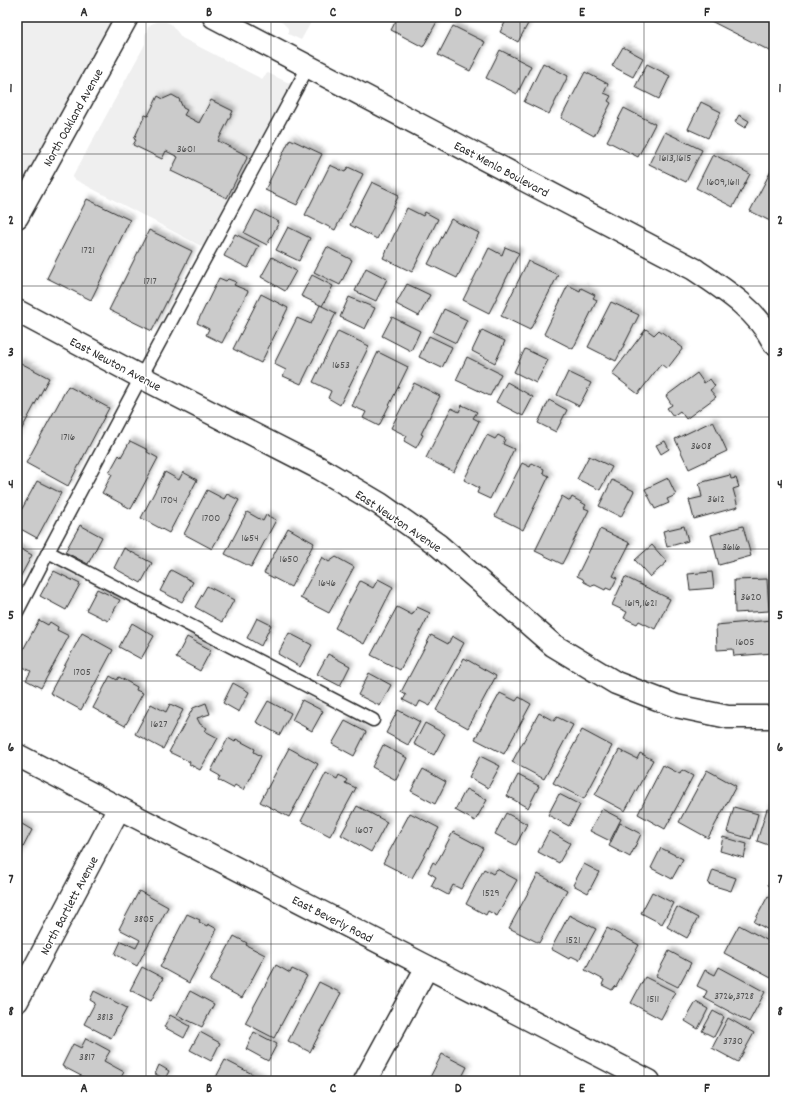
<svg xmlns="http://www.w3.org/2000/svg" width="791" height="1098" viewBox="0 0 791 1098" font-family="Dekko,sans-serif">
	<defs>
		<filter id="shadow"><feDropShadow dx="3.5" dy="-3.5" stdDeviation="2" flood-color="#0004"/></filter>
	</defs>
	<rect width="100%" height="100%" fill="#fff"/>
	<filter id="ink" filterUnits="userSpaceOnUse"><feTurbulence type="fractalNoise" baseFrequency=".025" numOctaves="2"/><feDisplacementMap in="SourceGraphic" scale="8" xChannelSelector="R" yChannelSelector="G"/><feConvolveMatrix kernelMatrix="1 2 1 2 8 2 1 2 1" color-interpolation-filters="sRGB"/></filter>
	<g filter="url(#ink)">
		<g fill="#efefef">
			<path d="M17,17H126L17,217Z"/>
			<path d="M271,17H314L301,40L288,34V28L283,23Z"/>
			<path d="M157,22H166L171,24L182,38L262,79L265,75L268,73L293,85L203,247L72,178L143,48L145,44V35L148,27L151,24Z"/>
		</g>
		<g fill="#cbcbcb" stroke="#2b2b2b" filter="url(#shadow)">
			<path d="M398,17H436L439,18L423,47L391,30Z"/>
			<path d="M508,17H524L530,20L518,42L500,32Z"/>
			<path d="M703,17H774V53Z"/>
			<path d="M453,26L485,42L470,71L438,55Z"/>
			<path d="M623,47L643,58L633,77L612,66Z"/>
			<path d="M500,50L531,66L517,94L486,78Z"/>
			<path d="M543,63L568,76L549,114L524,102Z"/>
			<path d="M647,64L670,76L659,99L635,87Z"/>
			<path d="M585,72L608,84L604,93L611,96L608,101L611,103L594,136L561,118Z"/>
			<path d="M172,95L179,99L183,108L187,110L184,115L199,123L211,100L233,111L218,141L248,156L227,198L171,171L178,157L166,151L162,159L133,145L136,140L134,139L145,115L148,116L158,96L163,99Z"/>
			<path d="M701,102L721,112L708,138L688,129Z"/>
			<path d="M624,108L655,124L638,157L607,141Z"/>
			<path d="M739,115L749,121L745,128L735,122Z"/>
			<path d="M665,132L702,150L686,182L649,164Z"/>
			<path d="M290,139L322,154L297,205L265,190Z"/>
			<path d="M713,154L750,174L733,207L696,188Z"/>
			<path d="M330,165L345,172L348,167L363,174L335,230L305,215Z"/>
			<path d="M772,169L774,170V223L750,211Z"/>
			<path d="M372,182L399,195L377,239L350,225Z"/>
			<path d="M87,199L130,220L91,300L47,278Z"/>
			<path d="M407,208L423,216L425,212L438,219L412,272L383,258Z"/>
			<path d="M256,210L279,222L267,245L244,233Z"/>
			<path d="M451,219L479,233L457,278L428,264Z"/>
			<path d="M288,227L310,238L299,261L276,250Z"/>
			<path d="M149,230L192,251L152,331L109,310Z"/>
			<path d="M235,234L259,246L248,268L224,256Z"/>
			<path d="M327,247L352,260L340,285L314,272Z"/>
			<path d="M505,247L519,253L489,313L463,300L489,248L502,255Z"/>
			<path d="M272,257L296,271L285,291L261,277Z"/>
			<path d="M528,261L558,275L530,330L501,316Z"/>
			<path d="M366,268L387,279L376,301L355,291Z"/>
			<path d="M312,275L333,286L322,306L301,296Z"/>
			<path d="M219,278L226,281L228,279L236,282L234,285L248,291L222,343L206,335L209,329L197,323Z"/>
			<path d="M407,284L430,295L419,316L396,304Z"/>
			<path d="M568,285L580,291L581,288L595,295L593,298L597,300L573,349L544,334Z"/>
			<path d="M261,294L288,308L261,363L233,349Z"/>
			<path d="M349,297L375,308L365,329L340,317Z"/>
			<path d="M611,302L639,315L616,361L588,347Z"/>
			<path d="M320,305L336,313L301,384L283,376L286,370L274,364L297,318L311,324Z"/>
			<path d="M444,309L467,320L456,343L433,332Z"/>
			<path d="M392,317L420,331L411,351L382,336Z"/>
			<path d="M646,329L654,335L659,330L683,348L667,369L661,364L638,394L612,374Z"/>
			<path d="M482,330L505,341L495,363L472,351Z"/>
			<path d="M338,331L369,346L340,405L328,398L331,391L313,382Z"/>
			<path d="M429,336L452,347L442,368L419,357Z"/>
			<path d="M525,349L548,360L536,383L514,372Z"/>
			<path d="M378,352L408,367L379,426L363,418L366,412L352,406Z"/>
			<path d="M467,357L501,374L490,396L456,380Z"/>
			<path d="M17,361L49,378L17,438Z"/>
			<path d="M568,372L591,383L579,406L557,395Z"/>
			<path d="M697,373L704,383L710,379L715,386L710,390L716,397L686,419L680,411L673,416L667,408L672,405L666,396Z"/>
			<path d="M507,382L533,397L523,416L496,402Z"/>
			<path d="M414,383L440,396L421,434L423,435L416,448L404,441L407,436L391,428Z"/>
			<path d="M68,386L109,408L68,486L26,463Z"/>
			<path d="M549,400L567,410L556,432L538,423Z"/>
			<path d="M462,405L477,412L473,418L479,421L454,472L426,458L451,408L459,412Z"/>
			<path d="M713,421L727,451L689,469L675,439Z"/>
			<path d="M487,435L495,439L498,435L505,439L503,444L514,449L490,499L477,493L479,488L464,480Z"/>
			<path d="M130,441L148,450L147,452L158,458L131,509L102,493L112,474L109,473L119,455L121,457Z"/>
			<path d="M665,441L669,449L661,454L656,445Z"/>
			<path d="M589,456L612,467L600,490L577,479Z"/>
			<path d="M522,463L530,467L532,463L544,469L543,473L549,476L523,530L495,516Z"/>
			<path d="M165,472L179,480L183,472L197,480L169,533L141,518Z"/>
			<path d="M730,475L731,479L736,478L739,487L733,489L738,507L694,519L689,500L702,497L699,483Z"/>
			<path d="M668,478L676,495L667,499L669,503L655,509L645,489Z"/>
			<path d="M612,480L634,491L621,517L599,506Z"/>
			<path d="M37,481L61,493L37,538L17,527V518Z"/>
			<path d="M207,490L224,499L227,494L239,500L212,549L184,534Z"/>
			<path d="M562,496L570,501L572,497L586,505L584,508L589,510L562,564L535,551Z"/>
			<path d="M247,512L263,521L266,515L276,520L251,567L225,554Z"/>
			<path d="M80,525L102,537L88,564L65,552Z"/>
			<path d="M684,526L688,541L667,547L663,531Z"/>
			<path d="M743,526L751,556L719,565L711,535Z"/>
			<path d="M288,528L314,543L291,587L264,573Z"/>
			<path d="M600,529L630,543L613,576L617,578L611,590L606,588L605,590L595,585L592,586L584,582L583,579L577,576Z"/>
			<path d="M652,545L667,562L650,577L635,560Z"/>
			<path d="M17,547L32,555L17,583Z"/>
			<path d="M124,548L152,563L141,583L114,568Z"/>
			<path d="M322,557L329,562L336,557L354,567L329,613L300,598Z"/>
			<path d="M171,570L193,582L182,602L160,591Z"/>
			<path d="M54,571L80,584L66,610L40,596Z"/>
			<path d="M712,572L714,588L690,590L688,574Z"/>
			<path d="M625,577L670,599L655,629L639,621L637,624L624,618L627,612L612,605Z"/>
			<path d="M378,579L393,587L364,644L335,628L360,581L373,588Z"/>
			<path d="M767,579L769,611L735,613L734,580Z"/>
			<path d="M207,586L234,600L222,622L195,607Z"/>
			<path d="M97,589L120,600L108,621L86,610Z"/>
			<path d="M397,607L412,615L417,607L430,613L400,670L371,655Z"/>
			<path d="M257,618L271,625L261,646L247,638Z"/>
			<path d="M39,620L48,625L50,622L58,627L57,630L69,636L41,688L26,680L31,671L17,664V661Z"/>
			<path d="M772,620L774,633V653L734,656L733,649L717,650L716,625Z"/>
			<path d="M132,623L154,636L141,659L119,647Z"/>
			<path d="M82,633L113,650L81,710L50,693Z"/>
			<path d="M289,633L312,645L300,667L278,654Z"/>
			<path d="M431,635L448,644L452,636L464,643L430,706L420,701L417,707L403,700L406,695L401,692Z"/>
			<path d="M187,637L211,650L200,671L176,658Z"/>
			<path d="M328,654L350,666L340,686L317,674Z"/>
			<path d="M464,658L496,676L468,728L436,710Z"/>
			<path d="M369,673L391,685L380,706L358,695Z"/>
			<path d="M110,676L117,680L119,677L137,687L136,690L143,693L125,726L93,708Z"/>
			<path d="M233,683L249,692L239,712L223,703Z"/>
			<path d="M500,693L516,701L519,697L531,704L504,754L475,739Z"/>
			<path d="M302,700L323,711L312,731L292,720Z"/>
			<path d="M268,701L291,713L280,735L256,722Z"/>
			<path d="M206,703L210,714L197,718L200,724L207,728L205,731L218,738L200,770L189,764L190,762L169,752L193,708Z"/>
			<path d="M151,704L166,712L170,704L183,710L163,749L135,734Z"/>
			<path d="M398,710L420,722L408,745L386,733Z"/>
			<path d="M539,713L554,721L557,717L573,725L544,779L512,762Z"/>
			<path d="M345,721L366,732L354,756L332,744Z"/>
			<path d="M425,723L445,734L434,755L414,744Z"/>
			<path d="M582,730L612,746L584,799L553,783Z"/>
			<path d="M228,738L235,742L236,739L255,749L254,752L261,756L243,790L235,785L233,788L218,780L220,776L211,771Z"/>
			<path d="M383,745L407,758L396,780L372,767Z"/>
			<path d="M289,748L318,764L289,817L260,802Z"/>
			<path d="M619,750L637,759L640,753L653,760L625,811L595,795Z"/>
			<path d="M480,756L500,766L488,788L469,777Z"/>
			<path d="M663,765L680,774L682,770L693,776L665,829L638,814Z"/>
			<path d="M423,769L446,782L435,804L411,791Z"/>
			<path d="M707,770L736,786L708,838L679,822Z"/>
			<path d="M326,773L337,779L339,775L347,780L345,783L356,788L330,836L301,821Z"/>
			<path d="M518,775L539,786L528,808L507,796Z"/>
			<path d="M466,789L487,800L475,821L455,810Z"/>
			<path d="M559,794L580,805L569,826L548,815Z"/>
			<path d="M357,806L387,822L371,852L341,835Z"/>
			<path d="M734,807L758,814L751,839L727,832Z"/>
			<path d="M602,809L621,819L610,841L590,831Z"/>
			<path d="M767,809L774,812V847L757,841Z"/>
			<path d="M410,813L439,828L412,878L383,863Z"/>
			<path d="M506,813L527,824L516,845L495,834Z"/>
			<path d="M17,821L32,830L17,859Z"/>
			<path d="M620,823L641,834L630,857L609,846Z"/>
			<path d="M549,831L570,843L559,863L538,852Z"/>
			<path d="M453,832L483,848L461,889L453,885L448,895L431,886L436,877L428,872L433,862L436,864Z"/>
			<path d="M723,837L747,844L744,858L720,851Z"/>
			<path d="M661,848L683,859L672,879L651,868Z"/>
			<path d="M584,864L599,872L588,893L573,885Z"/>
			<path d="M774,868V888L768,885Z"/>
			<path d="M484,869L493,874L497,869L517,880L497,916L488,911L486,915L466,904Z"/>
			<path d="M713,870L736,878L731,891L708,884Z"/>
			<path d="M538,874L567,890L539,943L509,928Z"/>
			<path d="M139,891L168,907L137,966L115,954L121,941L136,948L140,940L119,929Z"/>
			<path d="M652,892L673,903L662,924L641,913Z"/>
			<path d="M768,896L774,899V933L754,922Z"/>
			<path d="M677,907L698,918L687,938L667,927Z"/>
			<path d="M187,914L200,920L199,922L207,926L208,924L217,929L189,983L160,967Z"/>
			<path d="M569,915L596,929L579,960L571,956L569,959L551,949Z"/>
			<path d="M739,925L774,944V973L771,978L724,953Z"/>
			<path d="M607,928L639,945L616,987L615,986L612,990L602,985L604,980L585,970Z"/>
			<path d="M234,936L247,943L246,945L265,955L242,998L210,981Z"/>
			<path d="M669,951L691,963L678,987L656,976Z"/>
			<path d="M276,965L290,973L292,969L307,976L274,1038L245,1023Z"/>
			<path d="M142,967L163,978L151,1001L130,990Z"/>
			<path d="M719,967L765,992L749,1022L704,998L707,991L697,986L705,970L715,975Z"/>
			<path d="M645,977L675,992L661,1019L631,1003Z"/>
			<path d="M319,982L341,993L310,1052L288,1041Z"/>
			<path d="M94,991L127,1008L111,1038L84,1024L95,1003L90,1000Z"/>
			<path d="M190,991L214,1004L202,1027L177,1015Z"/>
			<path d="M696,1002L708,1009L698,1029L685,1021Z"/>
			<path d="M713,1011L724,1017L714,1037L702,1031Z"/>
			<path d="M170,1015L190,1026L184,1038L164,1027Z"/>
			<path d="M728,1018L754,1033L738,1062L712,1048Z"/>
			<path d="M200,1032L220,1043L211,1061L190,1050Z"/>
			<path d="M254,1032L277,1044L268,1061L246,1049Z"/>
			<path d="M86,1038L110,1051L104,1061L124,1072L119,1081H91L62,1066L73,1044L81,1048Z"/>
			<path d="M442,1054L467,1067L460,1081H428Z"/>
			<path d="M225,1060L266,1081H214Z"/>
			<path d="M159,1065L169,1071L165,1079L155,1074Z"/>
		</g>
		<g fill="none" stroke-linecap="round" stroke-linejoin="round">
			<g stroke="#2b2b2b" stroke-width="15">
				<g id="service">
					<path d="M48,552L373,720"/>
					<path d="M17,612L48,552L141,377L308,67"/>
				</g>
			</g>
			<g stroke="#2b2b2b" stroke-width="25">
				<g id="minor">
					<path d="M214,17L694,269C724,289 757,310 774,343"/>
					<path d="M17,311L141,377L319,468L380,504L438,545L553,645L616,683L676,706L728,717H774"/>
					<path d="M17,755L119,808L649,1081"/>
					<path d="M17,1001L119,808"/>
					<path d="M365,1081L427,967"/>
				</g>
			</g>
			<g stroke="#2b2b2b" stroke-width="25">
				<path id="secondary" d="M17,217L127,17"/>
			</g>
			<use href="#service" stroke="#fff" stroke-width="12"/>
			<use href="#minor" stroke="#fff" stroke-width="22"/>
			<use href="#secondary" stroke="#fff" stroke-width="22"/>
		</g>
	</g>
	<path fill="none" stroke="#2b2b2b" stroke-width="1" stroke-opacity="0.55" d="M146,17V1081M271,17V1081M396,17V1081M520,17V1081M644,17V1081M17,154H774M17,286H774M17,417H774M17,549H774M17,681H774M17,812H774M17,944H774"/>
	<g text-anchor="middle" stroke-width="3" stroke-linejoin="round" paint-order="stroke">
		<g font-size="11" fill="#535353">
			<text x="186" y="152">3601</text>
			<text x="675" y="161">1613,1615</text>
			<text x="723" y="185">1609,1611</text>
			<text x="88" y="253">1721</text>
			<text x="150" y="284">1717</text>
			<text x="341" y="368">1653</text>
			<text x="68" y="440">1716</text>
			<text x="701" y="449">3608</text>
			<text x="716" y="502">3612</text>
			<text x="169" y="503">1704</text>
			<text x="211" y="521">1700</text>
			<text x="250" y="541">1654</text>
			<text x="731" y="550">3616</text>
			<text x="289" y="562">1650</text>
			<text x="327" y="586">1646</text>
			<text x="751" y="600">3620</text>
			<text x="641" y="606">1619,1621</text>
			<text x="745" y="645">1605</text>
			<text x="82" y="675">1705</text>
			<text x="159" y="727">1627</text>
			<text x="364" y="833">1607</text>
			<text x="491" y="896">1529</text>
			<text x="144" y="922">3805</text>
			<text x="573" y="943">1521</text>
			<text x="734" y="999">3726,3728</text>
			<text x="653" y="1002">1511</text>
			<text x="105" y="1020">3813</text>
			<text x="733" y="1044">3730</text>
			<text x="87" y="1060">3817</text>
		</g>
		<g font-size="13" fill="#2b2b2b" stroke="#fff">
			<text transform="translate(72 117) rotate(-61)" y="5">North Oakland Avenue</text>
			<text transform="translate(502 168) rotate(28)" y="5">East Menlo Boulevard</text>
			<text transform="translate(116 363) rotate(28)" y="5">East Newton Avenue</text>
			<text transform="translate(399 520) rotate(34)" y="5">East Newton Avenue</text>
			<text transform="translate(68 905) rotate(-62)" y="5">North Bartlett Avenue</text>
			<text transform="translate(333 918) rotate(27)" y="5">East Beverly Road</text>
		</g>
	</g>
	<rect width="791" height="1098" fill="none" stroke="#fff" stroke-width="44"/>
	<rect x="22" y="22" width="747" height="1054" fill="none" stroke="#2b2b2b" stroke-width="1.5"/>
	<g font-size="13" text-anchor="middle" font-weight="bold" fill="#2b2b2b">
		<text x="84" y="16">A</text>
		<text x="209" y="16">B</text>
		<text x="333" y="16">C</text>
		<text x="458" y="16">D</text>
		<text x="582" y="16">E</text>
		<text x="707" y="16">F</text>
		<text x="11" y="92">1</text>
		<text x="780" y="92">1</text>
		<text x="11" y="224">2</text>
		<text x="780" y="224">2</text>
		<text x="11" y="356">3</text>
		<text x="780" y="356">3</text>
		<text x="11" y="488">4</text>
		<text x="780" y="488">4</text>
		<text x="11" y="619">5</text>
		<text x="780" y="619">5</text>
		<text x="11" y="751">6</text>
		<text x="780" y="751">6</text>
		<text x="11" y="883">7</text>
		<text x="780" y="883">7</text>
		<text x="11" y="1015">8</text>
		<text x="780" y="1015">8</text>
		<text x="84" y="1092">A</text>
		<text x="209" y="1092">B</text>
		<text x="333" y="1092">C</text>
		<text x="458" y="1092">D</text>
		<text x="582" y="1092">E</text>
		<text x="707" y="1092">F</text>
	</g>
</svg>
